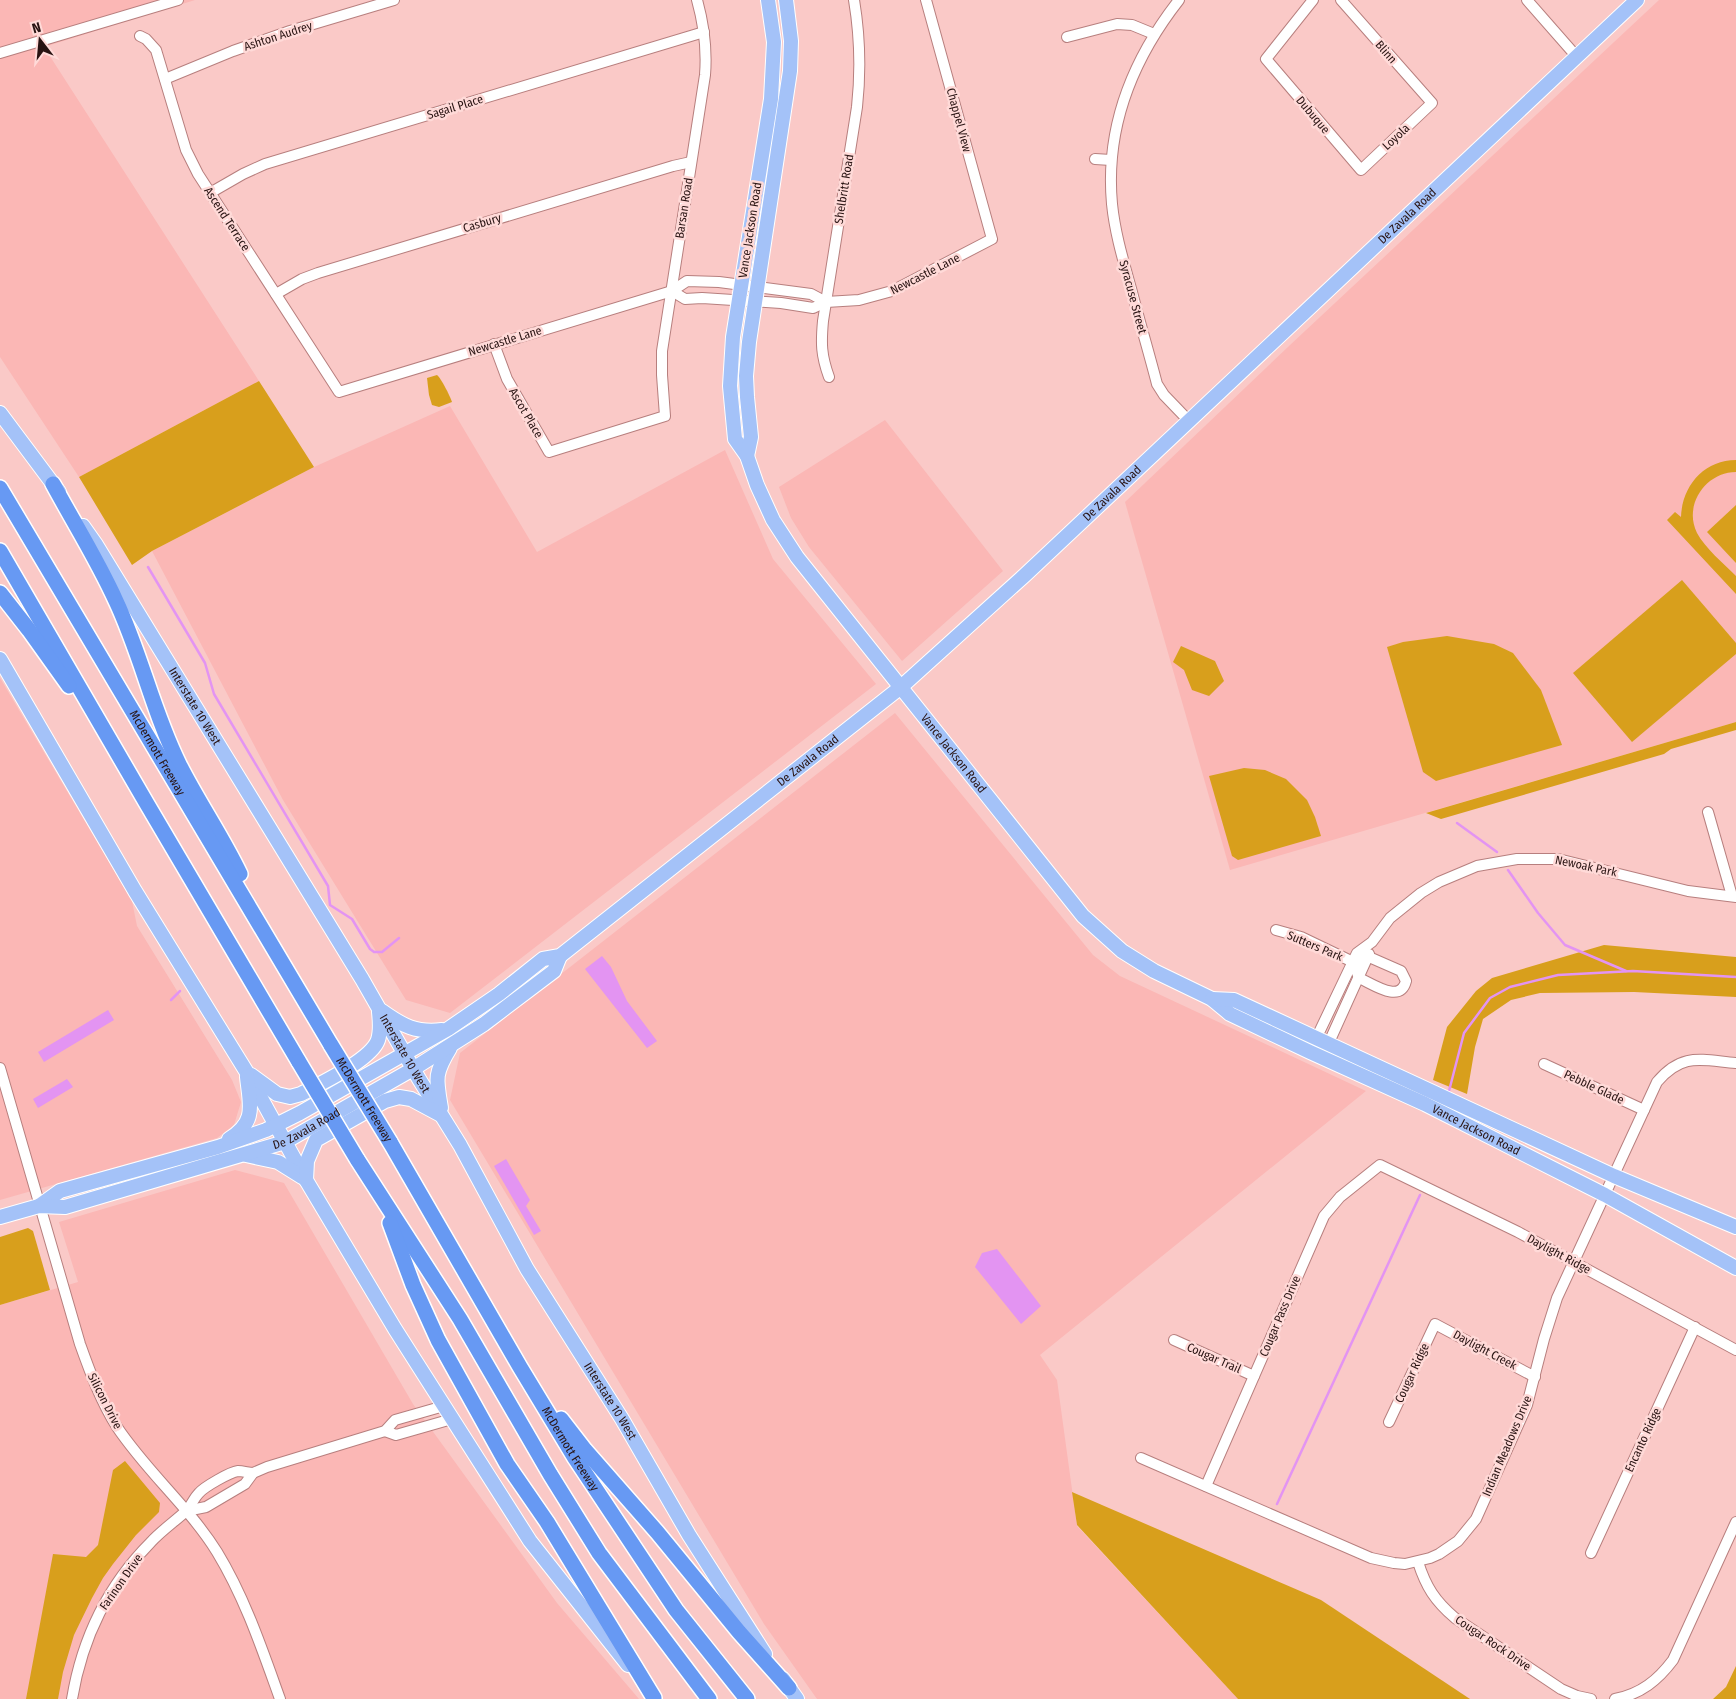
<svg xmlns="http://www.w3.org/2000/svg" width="1736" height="1699" viewBox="0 0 1736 1699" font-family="'Fira Sans Condensed',sans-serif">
	<rect width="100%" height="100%" fill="#fac9c7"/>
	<g fill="#fbb7b5">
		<path d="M0,0H195L44,47L259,381L79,477L0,357Z"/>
		<path d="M1659,0H1736V722L1230,870L1125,502L1289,346Z"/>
		<path d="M450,406L537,552L725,450L773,559L876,684L450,1013L406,1000L283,800L152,551L314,467Z"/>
		<path d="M885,420L1003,571L902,661L809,547L791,518L779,487Z"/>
		<path d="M0,678L132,901L137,926L232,1080L241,1102L234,1125L217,1138L0,1200Z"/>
		<path d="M895,713L1093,955L1120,976L1366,1091L1040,1355L1057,1380L1077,1526L1238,1699H817L764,1624L450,1100L460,1053Z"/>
		<path d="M235,1170L284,1183L413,1404L557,1603L639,1699H0V1305L78,1282L59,1222Z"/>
	</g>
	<g fill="#d89f1c">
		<path d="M437,375C441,378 450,396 452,402L439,407L432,405L429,395L427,378Z"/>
		<path d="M259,381L314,467L152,551L132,565L79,477Z"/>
		<path d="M1736,460V472C1706,472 1683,505 1697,533C1705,548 1724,564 1736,576V594L1667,520L1675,512L1681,517C1682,486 1704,460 1736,460Z"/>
		<path d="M1736,505V563L1707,532Z"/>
		<path d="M1682,580L1736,643V654L1632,742L1573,673Z"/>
		<path d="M1447,636L1494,644L1513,653L1541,690L1562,745L1436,781L1423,772L1387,647L1403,642Z"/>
		<path d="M1181,646L1215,661L1224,681L1209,696L1192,690L1184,670L1173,662Z"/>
		<path d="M1736,722V730L1671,749L1664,754L1441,819L1426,813Z"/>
		<path d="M1244,768L1265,770L1286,779L1307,800L1315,817L1321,836L1238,860L1232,856L1209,776Z"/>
		<path d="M1604,945L1736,957V997L1634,992L1540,993L1511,1000L1483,1019L1475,1047L1467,1094L1433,1080L1447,1027L1476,991L1492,978Z"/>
		<path d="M28,1228L33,1231L50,1290L0,1305V1237Z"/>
		<path d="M125,1461L160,1503L159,1512L136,1535L113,1564L103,1578L92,1598L74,1635L63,1672L58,1699H26L53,1554L86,1557L98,1545L113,1470Z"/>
		<path d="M1072,1492L1321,1600L1470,1699H1238L1077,1525Z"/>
		<path d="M1736,1666V1699H1713L1726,1687Z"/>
	</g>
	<g fill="#e394f2">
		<path d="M602,956L611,967L627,1001L657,1041L647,1048L585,969Z"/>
		<path d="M108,1010L114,1020L44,1062L38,1052Z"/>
		<path d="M67,1079L73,1087L38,1108L33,1099Z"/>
		<path d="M506,1159L530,1200L526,1206L541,1231L534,1235L494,1166Z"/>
		<path d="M997,1249L1041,1306L1021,1324L975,1267L982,1253Z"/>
	</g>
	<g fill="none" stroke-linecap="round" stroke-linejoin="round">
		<g stroke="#e394f2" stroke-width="2.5">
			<path d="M148,567L205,663L214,694L328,886L330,905L352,919L370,949L374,952H382L399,938"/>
			<path d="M1457,823L1497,852"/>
			<path d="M1508,870L1538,913L1565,945L1626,971"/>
			<path d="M171,1000L180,991"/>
			<path d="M1449,1091L1464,1033L1490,998L1510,987L1558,975L1633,971L1736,977"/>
			<path d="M1277,1504L1420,1195"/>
		</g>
		<g stroke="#b77f7e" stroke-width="12">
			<g id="minor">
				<path d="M1179,0C1132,60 1105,127 1112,204C1115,234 1124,263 1132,292C1140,323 1149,353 1157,384L1164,395L1189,421"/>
				<path d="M1313,0L1266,59L1361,170L1432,103L1341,0"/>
				<path d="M1527,0L1577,57"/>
				<path d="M140,36L146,39L156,50L186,150L198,174L339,392L672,291L687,281L719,282L811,294L826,302"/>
				<path d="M1067,37L1117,24L1132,25L1154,34"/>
				<path d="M0,53L178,0"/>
				<path d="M165,79L233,51L290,31L394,0"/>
				<path d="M1095,159L1111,160"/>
				<path d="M210,193L243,174L265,164L704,32"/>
				<path d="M672,291L685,299L702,298L781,303L813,308L826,302L859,300L892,291L992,239L926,0"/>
				<path d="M276,294L302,279L318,273L673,166L691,162"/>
				<path d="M494,344L507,379L549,452L665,416L662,375V351L705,75C707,50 704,25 697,0"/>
				<path d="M829,377C821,355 821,343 823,321L857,107C861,70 860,36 854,0"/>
				<path d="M1708,812L1732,896"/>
				<path d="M1276,930L1301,937L1353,962L1369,957L1401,971L1406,981C1400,1004 1373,984 1359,978L1353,962"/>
				<path d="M1314,1043L1357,953L1372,942L1390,918L1421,893L1439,882L1477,866L1517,859H1558L1688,891L1736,897"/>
				<path d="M1322,1058L1369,954"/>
				<path d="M1544,1064L1644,1110"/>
				<path d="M0,1068L80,1344C90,1372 101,1402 117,1427C147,1472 189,1507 217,1552C245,1598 262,1649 280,1699"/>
				<path d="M1174,1340L1254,1376"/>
				<path d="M1389,1422L1435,1324L1535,1377"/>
				<path d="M385,1431L396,1435L452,1419"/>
				<path d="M1141,1458L1371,1558L1394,1563L1405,1564L1430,1558L1439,1554L1458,1541L1476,1519L1527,1405L1544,1339L1557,1298L1657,1082C1682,1052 1701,1060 1736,1063"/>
				<path d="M1206,1486L1324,1216L1340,1197L1380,1165L1518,1232L1736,1350"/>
				<path d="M186,1511L206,1507L245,1484L253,1473L267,1467L385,1431L395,1420L444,1406"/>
				<path d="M1591,1553L1695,1327"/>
				<path d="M1418,1562C1426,1587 1435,1601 1455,1618L1561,1689L1577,1696L1591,1699"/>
				<path d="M72,1699C82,1639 108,1585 151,1542C161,1531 174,1522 185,1512C191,1507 193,1499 199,1493C204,1487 230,1472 238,1471C243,1471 249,1473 253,1473"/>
				<path d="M1615,1699C1641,1694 1658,1680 1673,1660L1736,1522"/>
			</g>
		</g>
		<g stroke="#fff" stroke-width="16">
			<g id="major">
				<path id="s1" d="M768,0L774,42L771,99L733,337L730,386L735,439L747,456L757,485L773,520L797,557L1083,916L1122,951L1154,971L1212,999L1230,1014L1310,1052L1425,1104L1605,1195L1736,1268"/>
				<path d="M0,413L59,492"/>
				<path d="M747,456L751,437L747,397L746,376L749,342L790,71L791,41L786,0"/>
				<path id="s2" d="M83,526L95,543L362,979L419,1079L460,1145L527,1269L622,1419L689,1535L765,1654"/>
				<path d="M0,659L135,891L246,1071L306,1180L395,1329L530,1541L628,1665"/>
				<path d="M1212,999L1234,1000L1614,1176L1736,1227"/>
				<path d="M382,1011C403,1026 416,1033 442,1030"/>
				<path d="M251,1075L277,1094L290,1097L301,1094C321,1083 371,1060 378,1040C381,1031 380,1021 379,1012"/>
				<path d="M441,1108C436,1079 434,1074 450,1048"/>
				<path d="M229,1139C257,1122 250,1105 247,1077"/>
				<path d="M246,1155L278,1162L302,1177"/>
				<path d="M306,1180L307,1161L316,1140L385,1101L399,1097L411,1099L439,1114"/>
				<path id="s3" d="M39,1206L60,1191L218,1147L266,1130L300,1113L448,1029L499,994L543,959L560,956L901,687L1025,575L1637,0"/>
				<path id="s4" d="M0,1217L39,1206L65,1207L285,1142L413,1069L484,1024L554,971L560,956"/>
				<path d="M783,1679L797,1699"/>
			</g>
		</g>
		<g stroke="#fff" stroke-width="18">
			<g id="highway">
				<path d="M53,484C74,523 98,561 116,601C141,654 153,712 179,764C198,802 222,836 240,874"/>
				<path id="s5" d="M0,488L331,1045"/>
				<path d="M0,551L147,804L299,1062"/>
				<path d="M0,593L29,630L69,686"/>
				<path id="s6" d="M390,1142L520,1367L575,1458L676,1610L747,1699"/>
				<path d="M357,1159L460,1319L550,1474L599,1553L709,1699"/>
				<path d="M390,1223L413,1285L438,1340L507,1464L547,1522L654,1698"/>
				<path d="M561,1419L585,1450L657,1532L739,1632L789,1688"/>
			</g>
		</g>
		<use href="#minor" stroke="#fff" stroke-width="10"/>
		<use href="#major" stroke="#a4c2f8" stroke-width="14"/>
		<use href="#highway" stroke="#6799f3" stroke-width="15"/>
		<g stroke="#fff" stroke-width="18" stroke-linecap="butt">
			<g id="highway-bridge">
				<path id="s7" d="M331,1045L390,1142"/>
				<path d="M299,1062L357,1159"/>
			</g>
		</g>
		<use href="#highway-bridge" stroke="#6799f3" stroke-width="15"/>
	</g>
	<g text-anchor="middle" stroke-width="5" stroke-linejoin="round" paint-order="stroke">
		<g font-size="12" fill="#281312" stroke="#ffdad8">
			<text transform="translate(278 36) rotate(-18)" y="4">Ashton Audrey</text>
			<text transform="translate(1386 52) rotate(49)" y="4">Blinn</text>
			<text transform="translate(455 107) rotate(-17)" y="4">Sagail Place</text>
			<text transform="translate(1313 115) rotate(50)" y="4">Dubuque</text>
			<text transform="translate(959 120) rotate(75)" y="4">Chappel View</text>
			<text transform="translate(1396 137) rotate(-43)" y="4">Loyola</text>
			<text transform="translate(844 189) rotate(-81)" y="4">Shelbritt Road</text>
			<text transform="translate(684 208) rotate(-81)" y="4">Barsan Road</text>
			<text dy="4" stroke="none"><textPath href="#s3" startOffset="1710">De Zavala Road</textPath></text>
			<text transform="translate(227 219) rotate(57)" y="4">Ascend Terrace</text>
			<text transform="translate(482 223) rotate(-17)" y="4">Casbury</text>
			<text transform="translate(750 230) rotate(-81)" y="4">Vance Jackson Road</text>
			<text transform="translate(925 274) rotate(-27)" y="4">Newcastle Lane</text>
			<text transform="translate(1133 297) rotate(75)" y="4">Syracuse Street</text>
			<text transform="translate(505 341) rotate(-17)" y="4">Newcastle Lane</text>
			<text transform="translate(526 413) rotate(60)" y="4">Ascot Place</text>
			<text dy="4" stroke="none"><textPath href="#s3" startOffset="1305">De Zavala Road</textPath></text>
			<text dy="4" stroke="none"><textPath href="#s2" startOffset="212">Interstate 10 West</textPath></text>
			<text dy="4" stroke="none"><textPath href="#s5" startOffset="308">McDermott Freeway</textPath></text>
			<text dy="4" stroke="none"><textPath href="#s1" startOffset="828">Vance Jackson Road</textPath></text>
			<text dy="4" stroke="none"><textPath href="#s3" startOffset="900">De Zavala Road</textPath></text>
			<text transform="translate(1586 866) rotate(12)" y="4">Newoak Park</text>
			<text transform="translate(1315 946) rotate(23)" y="4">Sutters Park</text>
			<text dy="4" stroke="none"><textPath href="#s2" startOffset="618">Interstate 10 West</textPath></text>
			<text transform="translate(1594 1087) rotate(25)" y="4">Pebble Glade</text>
			<text dy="4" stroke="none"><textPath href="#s7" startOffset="64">McDermott Freeway</textPath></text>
			<text dy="4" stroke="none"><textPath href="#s4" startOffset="321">De Zavala Road</textPath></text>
			<text dy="4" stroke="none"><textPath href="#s1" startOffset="1486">Vance Jackson Road</textPath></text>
			<text transform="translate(1559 1254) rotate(28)" y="4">Daylight Ridge</text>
			<text transform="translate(1280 1316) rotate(-67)" y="4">Cougar Pass Drive</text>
			<text transform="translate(1485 1350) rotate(28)" y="4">Daylight Creek</text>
			<text transform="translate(1214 1358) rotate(24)" y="4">Cougar Trail</text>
			<text transform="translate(1412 1373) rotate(-65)" y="4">Cougar Ridge</text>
			<text transform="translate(105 1401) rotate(63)" y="4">Silicon Drive</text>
			<text dy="4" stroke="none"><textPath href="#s2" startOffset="1022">Interstate 10 West</textPath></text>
			<text transform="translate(1643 1440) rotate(-65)" y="4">Encanto Ridge</text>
			<text transform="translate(1507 1446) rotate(-67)" y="4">Indian Meadows Drive</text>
			<text dy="4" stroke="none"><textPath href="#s6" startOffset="356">McDermott Freeway</textPath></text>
			<text transform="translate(121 1582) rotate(-55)" y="4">Farinon Drive</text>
			<text transform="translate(1493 1643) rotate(34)" y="4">Cougar Rock Drive</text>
		</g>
	</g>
	<g transform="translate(40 40) rotate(344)" stroke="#ffdad8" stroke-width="4" paint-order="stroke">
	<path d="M0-4L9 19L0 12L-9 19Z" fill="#281312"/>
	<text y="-8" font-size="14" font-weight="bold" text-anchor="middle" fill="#281312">N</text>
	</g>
</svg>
